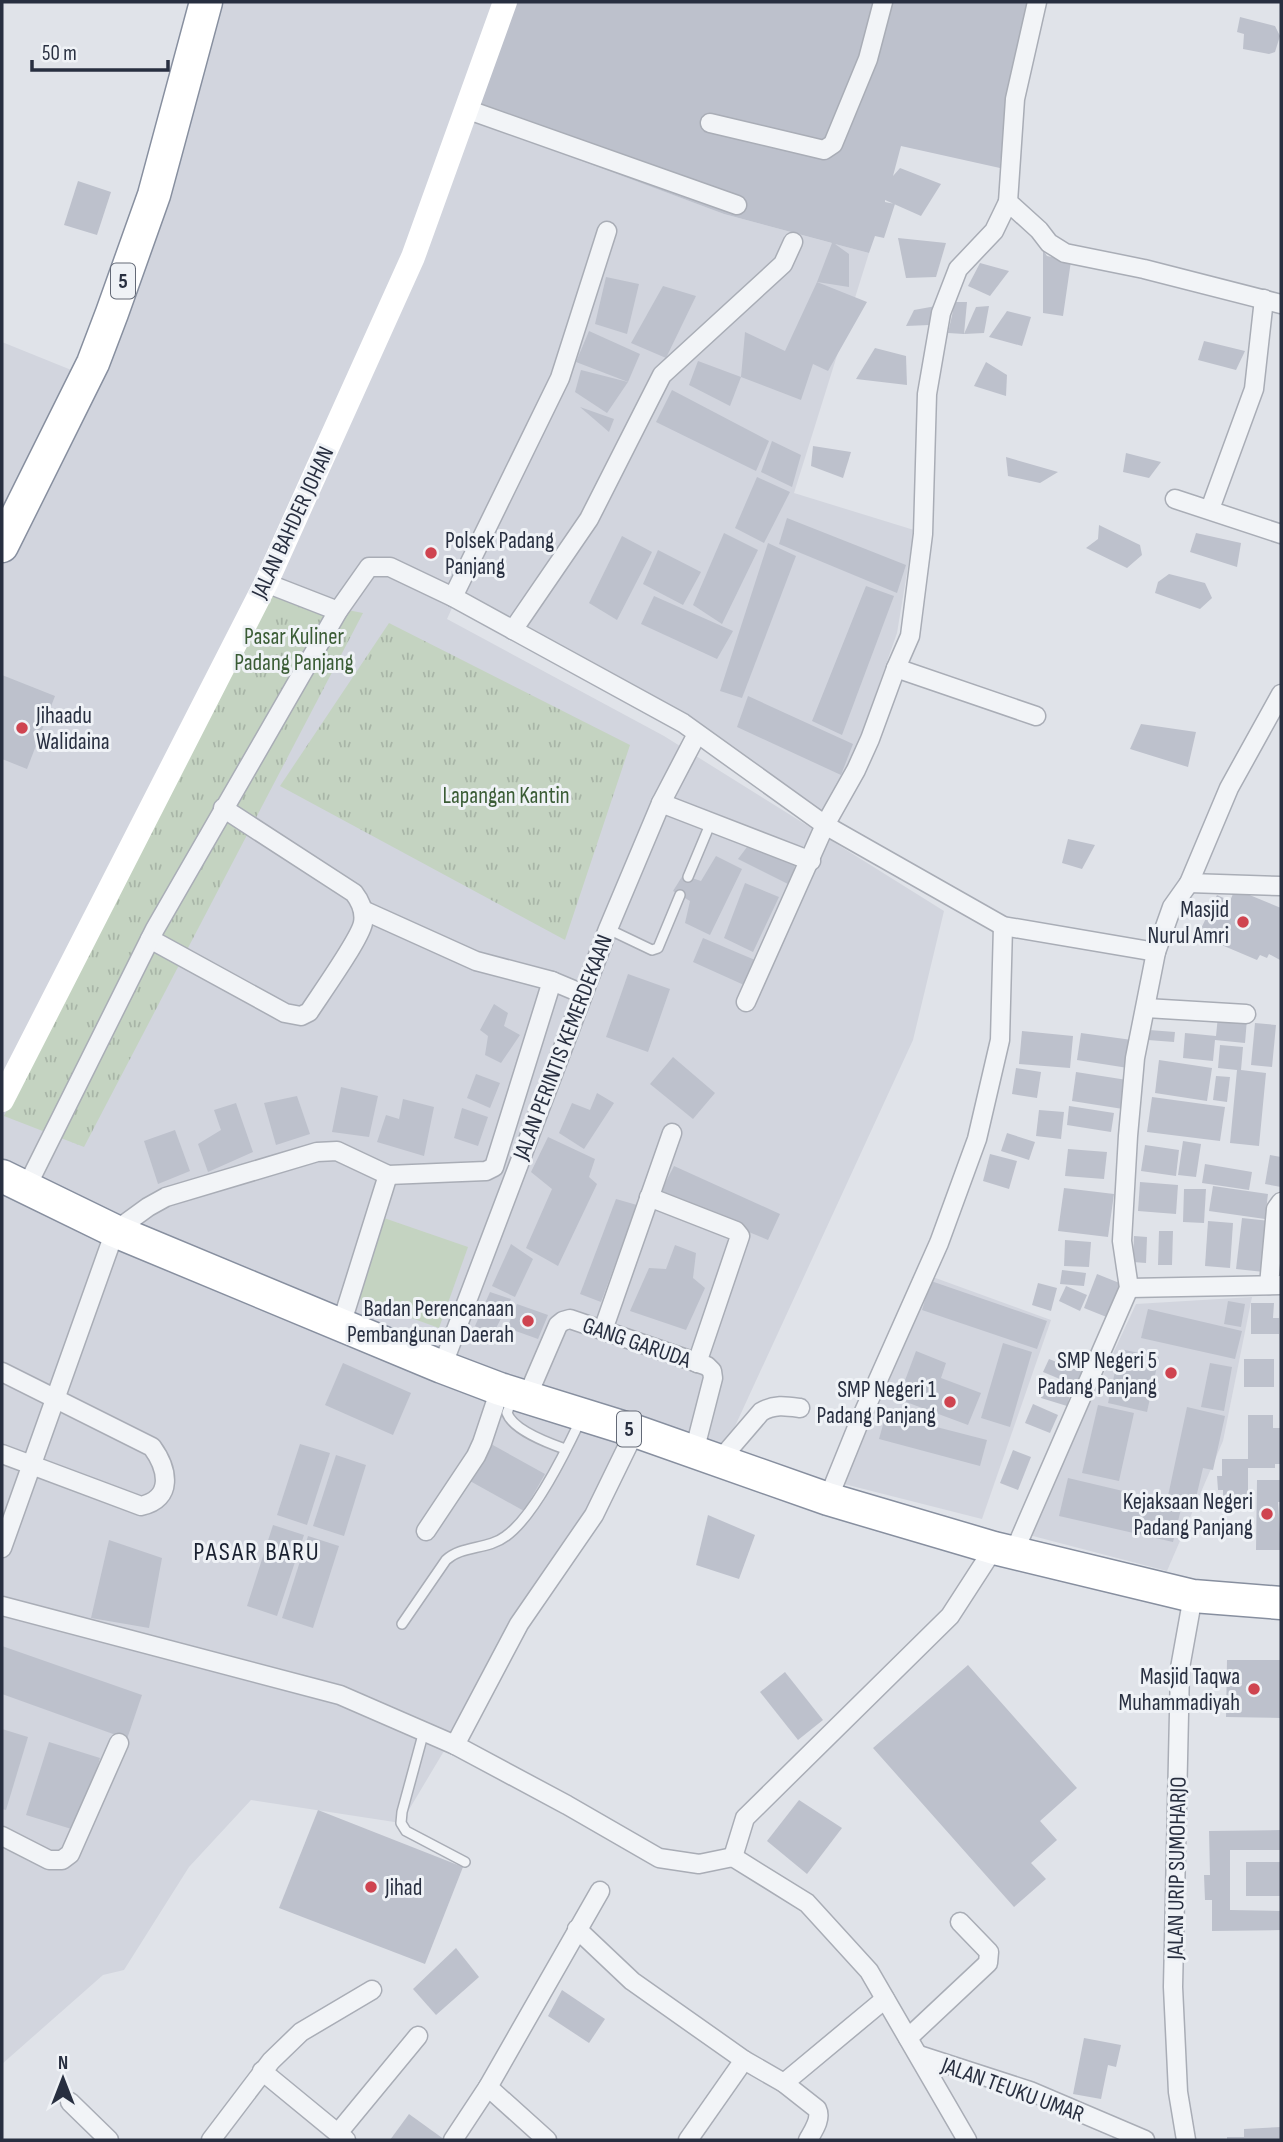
<svg xmlns="http://www.w3.org/2000/svg" width="1283" height="2142" viewBox="0 0 1283 2142" font-family="'Sofia Sans Condensed',sans-serif">
	<defs>
		<pattern id="park-tufts" width="24" height="20" patternUnits="userSpaceOnUse" patternTransform="scale(1.75)"><rect width="24" height="20" fill="#c4d3c1"/><path d="M3 7l-1-3M5 7V3M7 7l1-3M15 17l-1-3M17 17v-4M19 17l1-3" fill="none" stroke="#a8b5a7"/></pattern>
	</defs>
	<rect width="100%" height="100%" fill="#e0e3e9"/>
	<g fill="#d2d5de">
		<path d="M222,2H498L460,115L724,214L869,253L794,493L914,530L897,633L850,767L823,813L457,597L447,619L664,736L944,911L913,1040L719,1461L635,1431L401,1823L251,1800L189,1867L124,1970L103,1975L2,2064V342L101,382Z"/>
		<path d="M930,1276L1051,1320L982,1519L844,1484Z"/>
		<path d="M1252,1297L1223,1441L1167,1571L1029,1535L1136,1304Z"/>
	</g>
	<path fill="#c4d3c1" d="M384,1218L468,1247L439,1328L356,1298Z"/>
	<g fill="url(#park-tufts)">
		<path d="M271,595L363,613L84,1147L4,1116Z"/>
		<path d="M389,623L630,745L565,940L280,786Z"/>
	</g>
	<g fill="#bdc1cc">
		<path d="M498,2H1030L1007,95L1000,168L901,146L893,176L900,168L941,184L921,216L885,200V202L895,204L884,238L875,236L869,253L835,244L849,254V287L817,282L832,243L724,214L459,115Z"/>
		<path d="M1240,17L1275,26L1280,36L1275,52L1269,54L1243,49L1244,34L1237,32Z"/>
		<path d="M78,181L111,192L97,235L64,225Z"/>
		<path d="M898,238L946,243L936,277L906,278Z"/>
		<path d="M1043,250L1047,256L1071,261L1063,316L1043,313Z"/>
		<path d="M980,263L1009,271L990,296L968,286Z"/>
		<path d="M606,277L639,284L627,334L595,324Z"/>
		<path d="M817,282L867,302L828,371L813,364L801,400L741,377L745,332L785,351Z"/>
		<path d="M663,286L696,296L666,358L631,343Z"/>
		<path d="M955,302H967L964,334L948,333Z"/>
		<path d="M936,306L929,325L906,326L914,310Z"/>
		<path d="M989,306L984,333L964,334L976,307Z"/>
		<path d="M1007,311L1031,317L1022,346L989,337Z"/>
		<path d="M589,331L640,354L628,382L576,362Z"/>
		<path d="M1204,341L1245,351L1236,370L1198,360Z"/>
		<path d="M875,348L906,356L907,385L856,379Z"/>
		<path d="M698,361L741,377L730,406L689,385Z"/>
		<path d="M986,362L1007,375L1006,396L974,386Z"/>
		<path d="M581,370L628,382L607,413L575,392Z"/>
		<path d="M672,390L769,441L756,471L656,422Z"/>
		<path d="M580,407L614,419L609,432Z"/>
		<path d="M772,441L801,455L792,487L761,472Z"/>
		<path d="M813,446L851,452L843,478L811,466Z"/>
		<path d="M1126,453L1161,462L1149,478L1123,472Z"/>
		<path d="M1006,457L1058,472L1040,483L1008,476Z"/>
		<path d="M757,477L790,492L764,543L735,528Z"/>
		<path d="M787,518L906,565L897,593L779,544Z"/>
		<path d="M1099,525L1140,545L1142,555L1127,568L1086,548L1098,539Z"/>
		<path d="M724,533L758,550L722,624L693,605Z"/>
		<path d="M1196,533L1241,543L1237,567L1190,552Z"/>
		<path d="M622,536L652,552L617,620L589,603Z"/>
		<path d="M768,543L796,556L742,698L720,691Z"/>
		<path d="M658,550L701,572L683,605L643,584Z"/>
		<path d="M1169,574L1205,583L1212,598L1200,609L1155,593L1158,582Z"/>
		<path d="M866,586L894,596L842,735L812,721Z"/>
		<path d="M654,596L733,631L717,659L641,624Z"/>
		<path d="M2,675L55,696L27,769L2,759Z"/>
		<path d="M748,696L853,744L841,775L737,727Z"/>
		<path d="M1141,724L1196,732L1188,767L1130,749Z"/>
		<path d="M1068,839L1095,845L1082,869L1062,863Z"/>
		<path d="M747,847L796,862L790,885L738,859Z"/>
		<path d="M716,856L742,869L710,935L685,923L690,901L673,891L683,875L701,881Z"/>
		<path d="M745,883L779,897L753,952L724,938Z"/>
		<path d="M1235,889L1281,908L1280,960L1269,954L1267,958L1260,955L1257,960L1198,935L1217,895L1230,901Z"/>
		<path d="M703,938L755,960L744,985L693,962Z"/>
		<path d="M628,974L670,989L648,1052L606,1037Z"/>
		<path d="M494,1004L508,1013L504,1026L520,1035L501,1063L485,1055L488,1036L480,1030Z"/>
		<path d="M1218,1016L1247,1019L1245,1043L1215,1040L1213,1061L1183,1058L1185,1033L1216,1036Z"/>
		<path d="M1255,1023L1276,1025L1272,1067L1251,1065Z"/>
		<path d="M1149,1030L1175,1032L1174,1042L1148,1040Z"/>
		<path d="M1022,1031L1073,1036L1070,1068L1019,1064Z"/>
		<path d="M1081,1033L1132,1040L1128,1068L1077,1060Z"/>
		<path d="M1220,1045L1243,1047L1241,1070L1266,1073L1259,1146L1230,1143L1237,1070L1218,1068Z"/>
		<path d="M673,1057L715,1093L693,1119L650,1084Z"/>
		<path d="M1159,1060L1212,1068L1207,1101L1155,1093Z"/>
		<path d="M1016,1068L1041,1072L1037,1098L1012,1094Z"/>
		<path d="M1076,1072L1127,1080L1123,1109L1072,1101Z"/>
		<path d="M476,1074L500,1083L490,1108L467,1098Z"/>
		<path d="M1216,1076L1230,1077L1227,1102L1213,1100Z"/>
		<path d="M341,1087L378,1096L369,1137L332,1132Z"/>
		<path d="M597,1093L614,1103L584,1149L559,1133L572,1103L590,1110Z"/>
		<path d="M297,1096L310,1134L276,1145L264,1103Z"/>
		<path d="M1152,1097L1225,1107L1220,1141L1147,1132Z"/>
		<path d="M403,1099L434,1107L424,1156L377,1142L386,1115L399,1119Z"/>
		<path d="M236,1103L253,1152L208,1172L198,1144L221,1130L214,1110Z"/>
		<path d="M1069,1106L1114,1113L1111,1132L1067,1125Z"/>
		<path d="M462,1108L488,1117L478,1146L454,1138Z"/>
		<path d="M1039,1110L1064,1112L1061,1139L1036,1136Z"/>
		<path d="M175,1130L190,1171L158,1184L144,1141Z"/>
		<path d="M1007,1133L1035,1142L1029,1160L1001,1151Z"/>
		<path d="M548,1137L595,1159L589,1177L597,1184L558,1266L526,1248L552,1189L531,1172Z"/>
		<path d="M1183,1141L1201,1144L1196,1177L1178,1175Z"/>
		<path d="M1145,1145L1179,1150L1176,1176L1141,1171Z"/>
		<path d="M1068,1149L1107,1152L1104,1179L1065,1176Z"/>
		<path d="M990,1154L1017,1161L1009,1189L983,1181Z"/>
		<path d="M1270,1155L1281,1157V1187L1265,1184Z"/>
		<path d="M1205,1164L1252,1172L1249,1190L1202,1183Z"/>
		<path d="M674,1166L780,1214L768,1240L659,1195Z"/>
		<path d="M1140,1182L1178,1185L1176,1214L1138,1211Z"/>
		<path d="M1213,1186L1268,1194L1265,1219L1209,1211Z"/>
		<path d="M1064,1188L1114,1194L1108,1237L1058,1231Z"/>
		<path d="M1184,1189H1206L1204,1223L1183,1222Z"/>
		<path d="M616,1199L637,1205L601,1302L580,1294Z"/>
		<path d="M1242,1218L1270,1221L1264,1272L1236,1269Z"/>
		<path d="M1208,1221L1233,1223L1230,1268L1205,1266Z"/>
		<path d="M1159,1231H1173L1172,1265H1158Z"/>
		<path d="M1134,1236L1147,1237L1146,1263L1133,1262Z"/>
		<path d="M1065,1240L1091,1242L1089,1267L1064,1266Z"/>
		<path d="M511,1244L533,1259L515,1297L492,1286Z"/>
		<path d="M675,1245L696,1253L693,1278L705,1288L686,1330L630,1311L649,1268L666,1269Z"/>
		<path d="M1062,1270L1086,1273L1084,1286L1060,1284Z"/>
		<path d="M1097,1274L1122,1284L1109,1318L1084,1308Z"/>
		<path d="M931,1281L1047,1321L1037,1349L922,1310Z"/>
		<path d="M1038,1283L1057,1288L1051,1311L1032,1305Z"/>
		<path d="M1066,1286L1087,1295L1080,1311L1059,1301Z"/>
		<path d="M490,1292L511,1299L493,1334L475,1326Z"/>
		<path d="M1228,1301L1245,1304L1241,1327L1224,1324Z"/>
		<path d="M1251,1303H1274L1273,1318H1279V1334H1251Z"/>
		<path d="M517,1304L548,1315L538,1339L507,1328Z"/>
		<path d="M1148,1309L1242,1331L1235,1359L1141,1338Z"/>
		<path d="M1003,1343L1032,1352L1010,1427L981,1418Z"/>
		<path d="M1120,1349L1159,1357L1147,1412L1108,1403Z"/>
		<path d="M916,1351L946,1363L941,1378L981,1393L968,1425L898,1399Z"/>
		<path d="M1049,1359L1085,1373L1079,1387L1043,1372Z"/>
		<rect x="1244" y="1359" width="30" height="28"/>
		<path d="M343,1363L411,1393L393,1435L325,1405Z"/>
		<path d="M1210,1363L1232,1367L1224,1411L1201,1407Z"/>
		<path d="M1047,1380L1072,1388L1067,1406L1041,1398Z"/>
		<path d="M1033,1404L1058,1415L1050,1433L1025,1423Z"/>
		<path d="M1098,1405L1134,1413L1119,1481L1082,1473Z"/>
		<path d="M1187,1407L1225,1416L1213,1470L1203,1468L1195,1502L1168,1496Z"/>
		<path d="M886,1414L987,1440L980,1466L879,1439Z"/>
		<path d="M1248,1415H1273V1428H1281V1464H1275V1468H1248V1502H1223V1490H1218L1217,1476H1222V1459H1248Z"/>
		<path d="M300,1444L330,1453L307,1525L277,1515Z"/>
		<path d="M491,1444L545,1474L524,1511L470,1481Z"/>
		<path d="M1013,1450L1031,1457L1018,1490L1000,1483Z"/>
		<path d="M336,1455L366,1465L344,1536L313,1526Z"/>
		<path d="M1068,1478L1182,1505L1173,1542L1059,1516Z"/>
		<path d="M1257,1480H1281V1502H1278L1281,1550H1256Z"/>
		<path d="M708,1515L755,1535L739,1579L696,1565Z"/>
		<path d="M273,1525L304,1535L277,1616L247,1606Z"/>
		<path d="M308,1536L339,1546L313,1628L282,1618Z"/>
		<path d="M109,1540L162,1558L149,1628L91,1618Z"/>
		<path d="M2,1646L142,1695L127,1739L2,1694Z"/>
		<path d="M1227,1660H1281V1718L1226,1717Z"/>
		<path d="M968,1665L1077,1788L1040,1821L1057,1840L1031,1863L1046,1879L1014,1907L873,1748Z"/>
		<path d="M785,1672L823,1720L798,1740L760,1692Z"/>
		<path d="M2,1729L28,1737L6,1810L2,1809Z"/>
		<path d="M49,1742L100,1758L78,1831L26,1815Z"/>
		<path d="M799,1800L842,1828L807,1874L767,1841Z"/>
		<path d="M318,1810L463,1867L425,1964L279,1908Z"/>
		<path d="M1281,1830V1850H1230V1910L1281,1911V1930L1212,1931V1900H1205L1204,1875H1210L1209,1831Z"/>
		<rect x="1246" y="1862" width="35" height="34"/>
		<path d="M456,1948L479,1977L436,2015L413,1989Z"/>
		<path d="M562,1990L605,2019L589,2043L548,2016Z"/>
		<path d="M1084,2038L1121,2045L1116,2067L1108,2065L1101,2099L1073,2094Z"/>
		<path d="M409,2114L445,2140H390Z"/>
		<path d="M1281,2127V2140H1227V2137H1244V2129Z"/>
	</g>
	<g fill="none" stroke-linecap="round" stroke-linejoin="round">
		<g stroke="#a9adb6" stroke-width="12">
			<g id="lane">
				<path d="M688,877L711,822"/>
				<path d="M608,929L652,950L658,948L680,895"/>
				<path d="M512,1399L507,1413C513,1430 548,1443 565,1449"/>
				<path d="M402,1624L446,1560C462,1545 488,1550 506,1536C534,1516 565,1453 580,1421"/>
				<path d="M424,1731L402,1812L401,1823L406,1831L465,1862"/>
			</g>
		</g>
		<g stroke="#a9adb6" stroke-width="21">
			<g id="street">
				<path d="M1037,2L1015,99L1008,202L1039,230L1049,243L1065,253L1144,269L1281,304"/>
				<path d="M466,109L737,205"/>
				<path d="M710,123L824,150L833,144L868,59L883,2"/>
				<path d="M1175,499L1281,534"/>
				<path d="M1210,509L1254,389L1264,299"/>
				<path d="M266,583L338,611"/>
				<path d="M453,597L560,378L607,231"/>
				<path d="M513,630L589,519L662,375L783,264L793,242"/>
				<path d="M896,668L1036,716"/>
				<path d="M661,803L811,861"/>
				<path d="M1189,883L1281,886"/>
				<path d="M363,910L476,961L552,981"/>
				<path d="M150,939L285,1013L301,1016L309,1012C320,995 360,939 363,923C365,911 361,902 354,893L223,808"/>
				<path d="M746,1002L825,825L856,770L870,739L896,668L910,636L923,534L927,394L941,313L958,269L994,231L1008,202"/>
				<path d="M1146,1008L1246,1014"/>
				<path d="M26,1188L155,929L338,611L369,567H390L453,597L683,723L825,825L1003,926L1156,952L1172,907L1189,883L1229,788L1281,694"/>
				<path d="M649,1197L736,1231L740,1236L697,1363"/>
				<path d="M1269,1285L1276,1209L1281,1202"/>
				<path d="M1129,1288L1281,1285"/>
				<path d="M341,1325L388,1175"/>
				<path d="M603,1330L672,1133"/>
				<path d="M442,1367L608,929L661,803L697,734"/>
				<path d="M2,1372L152,1447C168,1469 174,1499 141,1506L2,1454"/>
				<path d="M527,1397L558,1325L563,1321L570,1319L707,1366L712,1371L713,1378L694,1452"/>
				<path d="M719,1461L761,1412C774,1404 786,1406 800,1408"/>
				<path d="M828,1499L858,1425L939,1243L977,1139L1000,1040L1003,926"/>
				<path d="M426,1531L476,1456L482,1443L500,1389"/>
				<path d="M2,1548L115,1231L148,1207L166,1197L317,1152L337,1151L388,1175L486,1171L494,1167L552,981L583,994"/>
				<path d="M1014,1552L1129,1288L1122,1241L1128,1136L1135,1058L1156,952"/>
				<path d="M2,1606L340,1695L455,1745L567,1805L659,1858L699,1864L733,1857L807,1903L869,1971L967,2140"/>
				<path d="M455,1745L519,1624L594,1515L635,1431"/>
				<path d="M2,1836L49,1860H62L70,1854L119,1743"/>
				<path d="M733,1857L745,1818L950,1616L994,1548"/>
				<path d="M577,1929L632,1981L744,2060L784,2083L817,2109C822,2119 813,2131 808,2140"/>
				<path d="M908,2038L988,1963L989,1952L960,1922"/>
				<path d="M919,2055L1030,2091L1145,2140"/>
				<path d="M262,2071L346,2140"/>
				<path d="M784,2083L885,1999"/>
				<path d="M488,2087L547,2140"/>
				<path d="M70,2102L109,2140"/>
				<path d="M338,2133L418,2036"/>
				<path d="M211,2140L271,2061L301,2032L372,1990"/>
				<path d="M453,2140L488,2087L600,1891"/>
				<path d="M688,2140L744,2060"/>
				<path d="M1186,2140L1178,2092L1173,1987L1180,1668L1193,1596"/>
			</g>
		</g>
		<g stroke="#878f9f" stroke-width="35">
			<g id="highway">
				<path d="M2,546L93,363L112,313L154,195L206,2"/>
				<path d="M2,1176L115,1231L442,1367L500,1389L635,1431L828,1499L994,1548L1193,1596L1281,1603"/>
			</g>
		</g>
		<use href="#lane" stroke="#f2f4f7" stroke-width="9"/>
		<use href="#street" stroke="#f2f4f7" stroke-width="18"/>
		<path stroke="#fff" stroke-width="24" d="M2,1100L266,583L413,257L505,2"/>
		<use href="#highway" stroke="#fff" stroke-width="32"/>
	</g>
	<g fill="#cf4450" stroke="#eff2f6" stroke-width="2.5">
		<circle cx="431" cy="553" r="7"/>
		<circle cx="22" cy="728" r="7"/>
		<circle cx="1243" cy="922" r="7"/>
		<circle cx="528" cy="1321" r="7"/>
		<circle cx="1171" cy="1373" r="7"/>
		<circle cx="950" cy="1402" r="7"/>
		<circle cx="1267" cy="1514" r="7"/>
		<circle cx="1254" cy="1689" r="7"/>
		<circle cx="371" cy="1887" r="7"/>
	</g>
	<g text-anchor="middle" stroke-width="6" stroke-linejoin="round" paint-order="stroke">
		<g fill="#eff2f6" stroke="#646a77" stroke-width="2">
			<rect x="111" y="263.5" width="24" height="35" rx="5"/>
			<rect x="617" y="1411.5" width="24" height="35" rx="5"/>
		</g>
		<g font-size="21" font-weight="bold" fill="#282f40">
			<text x="123" y="288">5</text>
			<text x="629" y="1436">5</text>
		</g>
		<g font-size="23" fill="#282f40" stroke="#eff2f6">
			<text transform="translate(292 522) rotate(-65)" y="8">JALAN BAHDER JOHAN</text>
			<text transform="translate(562 1047) rotate(-69)" y="8">JALAN PERINTIS KEMERDEKAAN</text>
			<text transform="translate(637 1342) rotate(19)" y="8">GANG GARUDA</text>
			<text transform="translate(1176 1868) rotate(-89)" y="8">JALAN URIP SUMOHARJO</text>
			<text transform="translate(1013 2089) rotate(20)" y="8">JALAN TEUKU UMAR</text>
		</g>
		<g font-size="23" fill="#282f40" stroke="#eff2f6" text-anchor="end">
			<text x="445" y="548" text-anchor="start">Polsek Padang<tspan x="445" dy="26">Panjang</tspan></text>
			<text x="36" y="723" text-anchor="start">Jihaadu<tspan x="36" dy="26">Walidaina</tspan></text>
			<text x="1229" y="917">Masjid<tspan x="1229" dy="26">Nurul Amri</tspan></text>
			<text x="514" y="1316">Badan Perencanaan<tspan x="514" dy="26">Pembangunan Daerah</tspan></text>
			<text x="1157" y="1368">SMP Negeri 5<tspan x="1157" dy="26">Padang Panjang</tspan></text>
			<text x="936" y="1397">SMP Negeri 1<tspan x="936" dy="26">Padang Panjang</tspan></text>
			<text x="1253" y="1509">Kejaksaan Negeri<tspan x="1253" dy="26">Padang Panjang</tspan></text>
			<text x="1240" y="1684">Masjid Taqwa<tspan x="1240" dy="26">Muhammadiyah</tspan></text>
			<text x="385" y="1895" text-anchor="start">Jihad</text>
		</g>
		<g font-size="23" fill="#3a5c35" stroke="#eff2f6">
			<text x="294" y="644">Pasar Kuliner<tspan x="294" dy="26">Padang Panjang</tspan></text>
			<text x="506" y="803">Lapangan Kantin</text>
		</g>
		<g font-size="26" letter-spacing="2" fill="#1a2131" stroke="#eff2f6">
			<text x="257" y="1560">PASAR BARU</text>
		</g>
	</g>
	<rect width="1283" height="2142" fill="none" stroke="#282f40" stroke-width="7"/>
	<g transform="translate(63 2079)" stroke="#eff2f6" stroke-width="5" paint-order="stroke">
	<path d="M0-5L12 26L0 18L-12 26Z" fill="#282f40"/>
	<text y="-10" font-size="19" font-weight="bold" text-anchor="middle" fill="#282f40">N</text>
	</g>
	<path d="M32 60v10h136v-10" fill="none" stroke="#282f40" stroke-width="3.5"/>
	<text x="42" y="60" font-size="21" fill="#282f40" stroke="#eff2f6" stroke-width="5" paint-order="stroke">50 m</text>
</svg>
